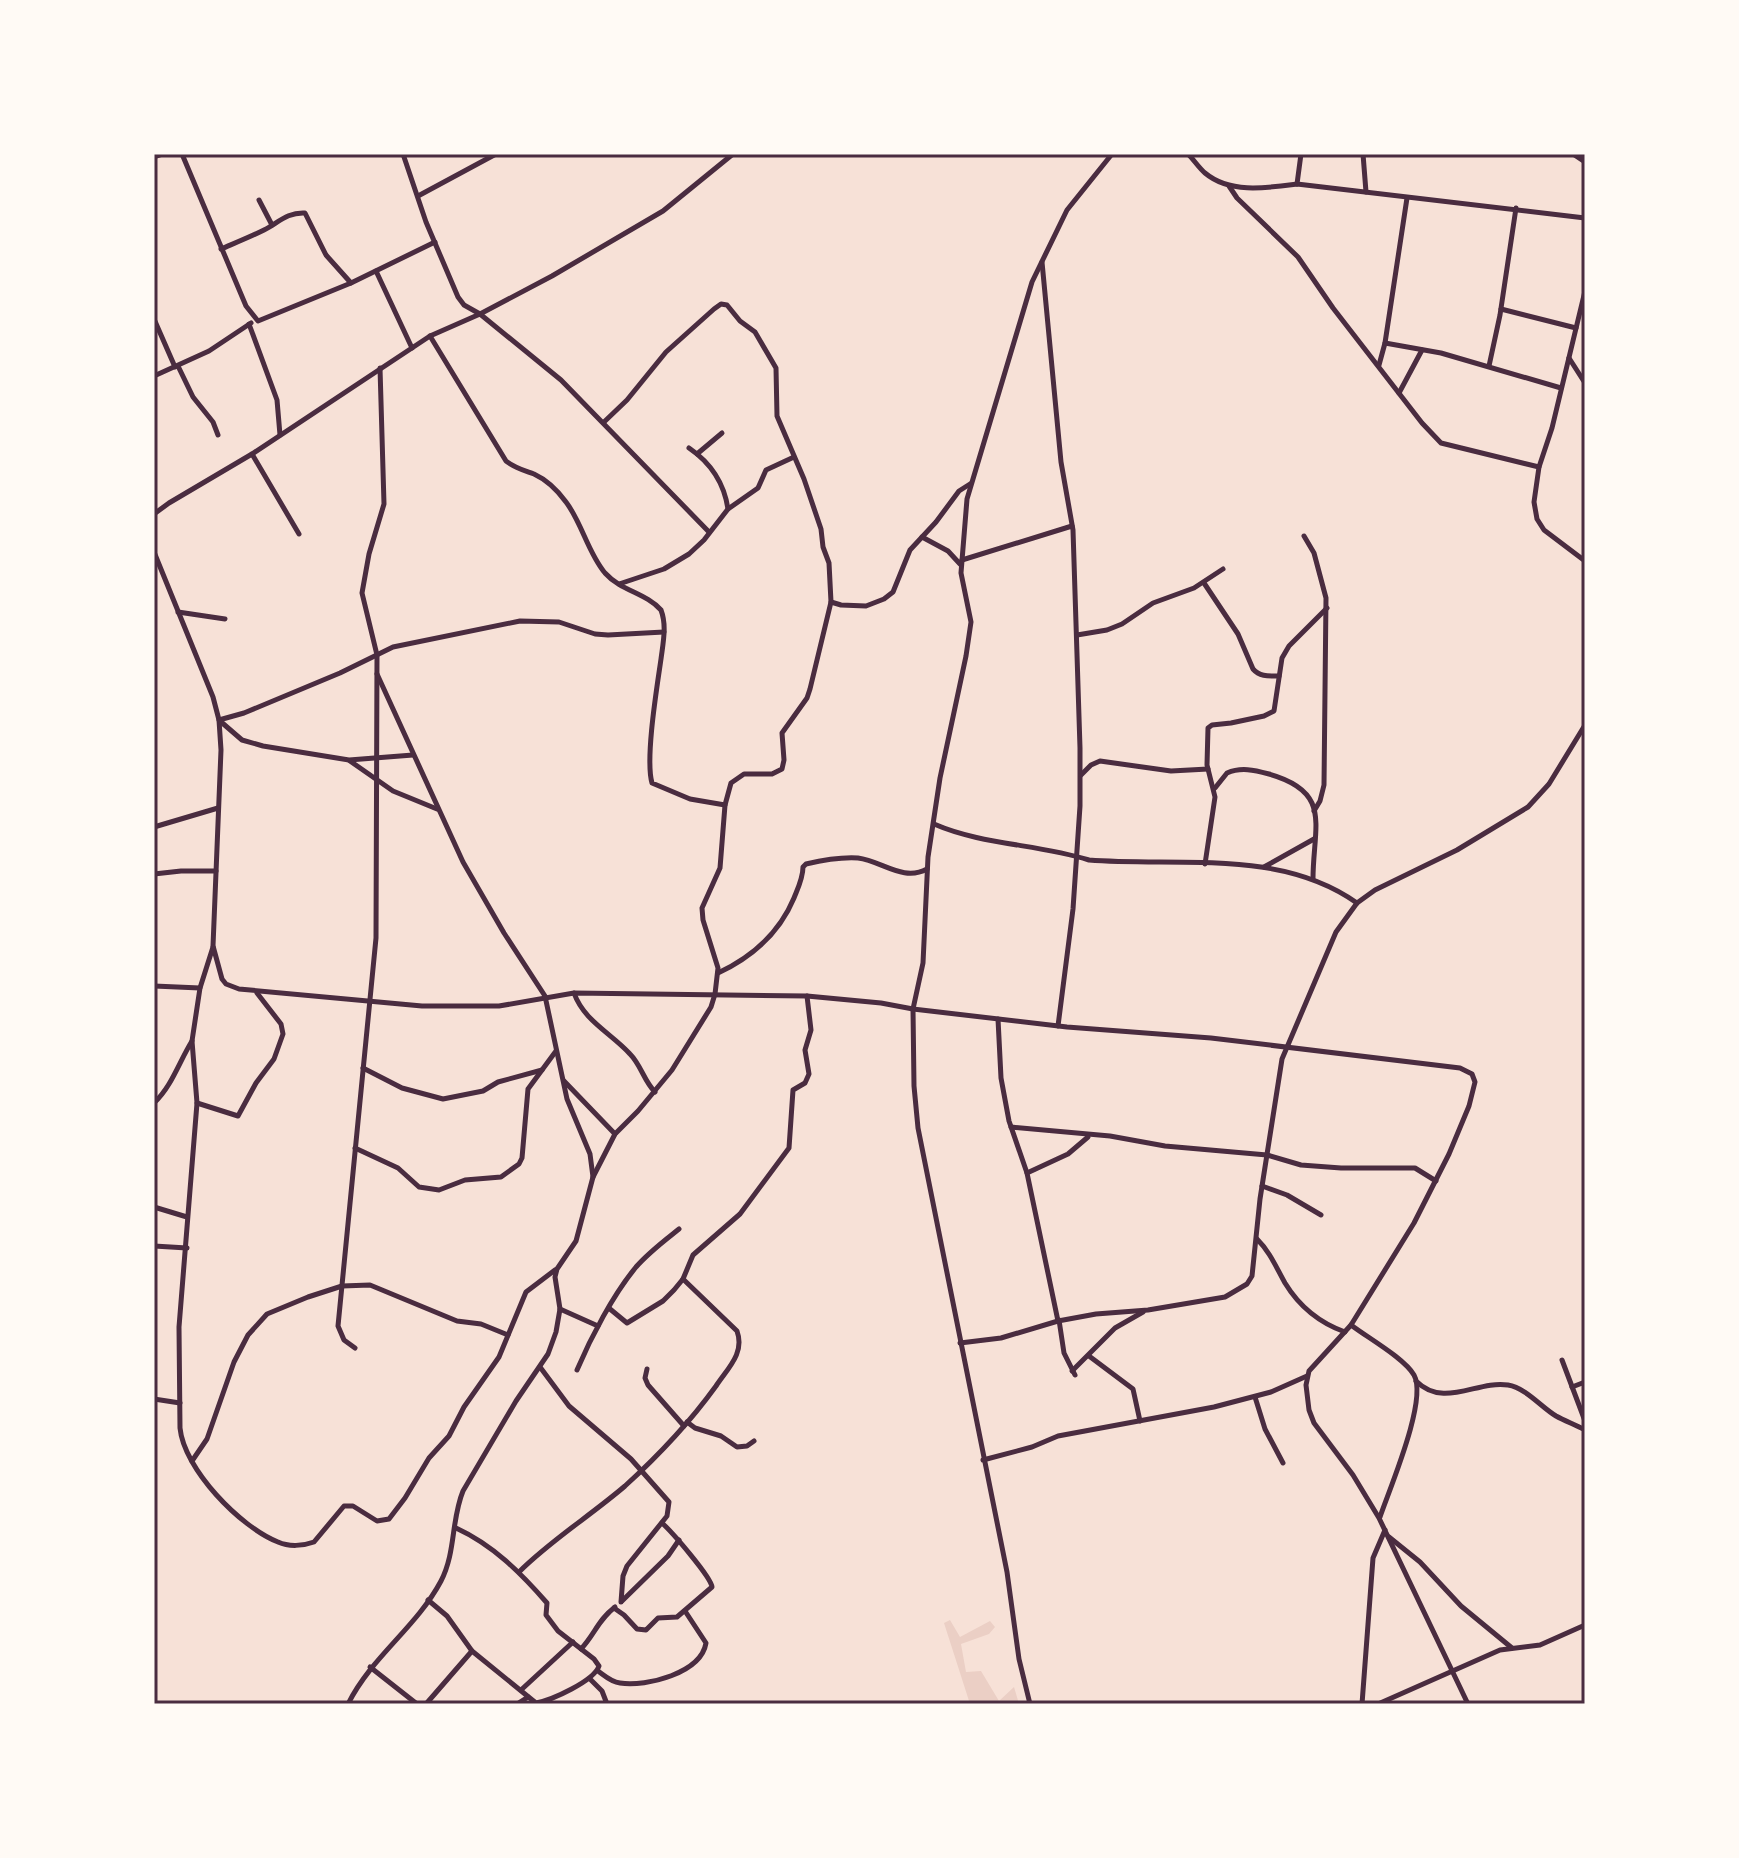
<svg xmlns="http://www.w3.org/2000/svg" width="1739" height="1858" viewBox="0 0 1739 1858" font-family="Ubuntu,sans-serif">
	<rect width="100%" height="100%" fill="#f7e1d7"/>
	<path fill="#ebcfc5" d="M950,1620L960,1637L990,1621L995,1627L989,1634L961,1644L966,1672L981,1671L999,1701L1014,1687L1019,1704H970L944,1623Z"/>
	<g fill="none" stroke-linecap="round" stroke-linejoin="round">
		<g stroke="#4a2c40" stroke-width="5">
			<path d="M182,154L246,306L258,321L351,283L435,242"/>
			<path d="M403,154L426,222L458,297L464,305L480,314L561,380L709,532"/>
			<path d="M1188,154C1194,160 1199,168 1205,173C1230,194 1267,188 1297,184L1585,218"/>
			<path d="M1363,154L1366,192"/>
			<path d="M1573,154L1585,162"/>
			<path d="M154,157L163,154"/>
			<path d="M1297,184L1301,154"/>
			<path d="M1229,186L1237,198L1298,257L1333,308L1422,423L1441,443L1539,467"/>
			<path d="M418,196L496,154"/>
			<path d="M259,200L272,225"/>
			<path d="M221,249C235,243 250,237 264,230C278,223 287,212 305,213L326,255L351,283"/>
			<path d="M1042,262L1061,462L1073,530L1080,748V806L1073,909L1058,1026"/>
			<path d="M376,271L412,348"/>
			<path d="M1585,291L1552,428L1539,467L1534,502L1537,519L1544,530L1585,561"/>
			<path d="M1501,309L1576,328"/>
			<path d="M154,319L175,367"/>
			<path d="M249,324L277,400L280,435"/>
			<path d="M430,336L506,461C515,468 523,470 534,474C547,480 558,491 566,502C582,523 588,553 605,573C621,591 646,593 661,610C667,626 663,643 661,659C657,687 645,759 652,783L690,799L725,805"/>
			<path d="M1385,343L1441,353L1561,388"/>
			<path d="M1569,358L1585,383"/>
			<path d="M1379,365L1385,343L1407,198"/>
			<path d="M178,366L193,397L213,422L218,435"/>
			<path d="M1489,366L1500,315L1516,208"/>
			<path d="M154,376L209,351L251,323"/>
			<path d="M1399,393L1422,350"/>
			<path d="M689,448C711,463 724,482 728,509"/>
			<path d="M252,454L299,534"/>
			<path d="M697,454L722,433"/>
			<path d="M154,514L169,503L252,454L430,336L480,314L552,276L663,211L733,154"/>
			<path d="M1304,536L1314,553L1326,598L1324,785L1320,801L1314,811"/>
			<path d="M922,537L948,551L960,564"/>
			<path d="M154,552L213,697L219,720L221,750L213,946L222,979L226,984L239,989L422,1006H499L574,993L807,996L881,1003L913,1009L1067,1027L1211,1038L1460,1068L1472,1074L1475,1082L1469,1106L1449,1154L1414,1223L1351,1325L1309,1371L1306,1385L1309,1410L1314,1423L1353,1475L1379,1518L1468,1704"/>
			<path d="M962,560L1072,526"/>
			<path d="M1204,583L1238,634L1253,669C1260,677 1269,676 1279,676"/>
			<path d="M619,584L664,569L689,554L704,540L728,509L758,488L766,470L794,457"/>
			<path d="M831,602L841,605L866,606L884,599L893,592L910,550L936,522L959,491L970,484"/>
			<path d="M178,612L225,619"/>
			<path d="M1077,635L1107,630L1122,624L1153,603L1194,588L1223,569"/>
			<path d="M219,720L244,713L340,673L393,647L520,621L559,622L595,634L608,635L664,632"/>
			<path d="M220,721L242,740L263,746L349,760L413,755"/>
			<path d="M350,761L393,791L437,809"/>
			<path d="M1081,775L1091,765L1100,761L1171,771L1208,769"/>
			<path d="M1215,788L1227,773C1241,767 1254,770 1269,774C1333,792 1313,826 1313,879"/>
			<path d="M934,824C982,845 1038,844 1089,860C1177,867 1280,848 1357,903"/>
			<path d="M154,827L218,808"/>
			<path d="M1205,864L1215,797L1207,765L1208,728L1212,725L1231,723L1264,716L1274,711L1282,658L1289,646L1327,608"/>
			<path d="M1264,867L1314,839"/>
			<path d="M154,874L181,871H216"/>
			<path d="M213,947L200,988L192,1041L197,1103L179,1327L180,1428C184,1469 240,1527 278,1542C289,1547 303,1546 314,1542L344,1506H353L377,1521L389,1519L405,1498L429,1458L449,1436L464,1407L499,1357L526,1292L555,1270"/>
			<path d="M718,973C752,957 779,934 794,898C798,888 803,878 803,867L806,864C823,860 842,857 858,858C882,861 903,882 927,869"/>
			<path d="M154,986L200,988"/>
			<path d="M574,993C584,1021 611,1033 630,1054C641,1065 644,1081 655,1092"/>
			<path d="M998,1019L1001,1078L1009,1121L1027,1173L1058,1321"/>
			<path d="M363,1068L402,1088L443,1099L483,1091L498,1082L542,1070"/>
			<path d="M564,1081L615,1134"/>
			<path d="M154,1103C172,1086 179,1062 192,1041"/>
			<path d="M197,1103L238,1116L256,1083L274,1059L283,1034L281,1024L257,993"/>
			<path d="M1011,1127L1110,1136L1165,1146L1267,1155L1301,1165L1341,1168H1415L1436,1181"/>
			<path d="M355,1148L398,1168L419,1187L439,1190L465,1180L501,1177L519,1164L522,1158L528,1089L556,1051"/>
			<path d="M1027,1173L1068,1154L1088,1137"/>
			<path d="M593,1177L615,1134L638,1111L672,1070L711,1007L715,994L718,968L703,920L702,908L720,868L725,805L731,783L744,774H772L782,769L784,760L782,733L807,698L810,689L831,602L829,563L823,547L821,529L804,479L777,416L776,368L755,332L740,321L727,305L721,304L714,309L666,352L627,400L604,422"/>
			<path d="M1262,1186L1287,1195L1321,1215"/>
			<path d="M154,1207L187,1217"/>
			<path d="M1257,1239C1270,1252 1276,1267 1285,1283C1299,1306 1320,1323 1345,1332"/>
			<path d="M154,1246L187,1248"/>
			<path d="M560,1309L598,1326"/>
			<path d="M610,1309L627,1323L663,1301L674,1290L683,1279L693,1255L740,1214L789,1148L793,1090L805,1083L809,1074L805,1050L811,1030L807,996"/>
			<path d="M1059,1320L1064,1353L1075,1375"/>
			<path d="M1351,1325C1368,1338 1404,1358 1414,1375C1428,1400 1389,1490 1380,1517"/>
			<path d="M960,1343L1001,1338L1058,1321L1096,1314L1148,1310L1225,1297L1247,1284L1252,1276L1260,1199L1282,1059L1336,932L1357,903L1375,890L1457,850L1528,807L1549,784L1585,725"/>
			<path d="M355,1348L344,1340L338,1326L376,938L377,655L362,593L369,554L384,504L380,368"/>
			<path d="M1089,1356L1133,1389L1140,1421"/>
			<path d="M1562,1360L1585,1421"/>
			<path d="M540,1367L569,1406L631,1459L669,1502L667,1516L627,1566L623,1576L621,1602"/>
			<path d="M647,1369L645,1378L648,1385L684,1426"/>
			<path d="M577,1370C591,1337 613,1295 636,1267C649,1252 664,1241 679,1229"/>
			<path d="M1072,1371L1115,1328L1143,1312"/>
			<path d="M1416,1381C1444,1409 1477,1380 1508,1385C1526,1388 1541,1407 1556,1416C1565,1421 1576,1425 1585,1430"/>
			<path d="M1572,1387L1585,1382"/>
			<path d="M1255,1397L1265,1429L1283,1463"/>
			<path d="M154,1399L180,1403"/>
			<path d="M687,1422L695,1428L721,1436L737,1447L747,1446L754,1441"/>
			<path d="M983,1460L1032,1447L1058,1436L1214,1407L1271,1392L1307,1376"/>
			<path d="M192,1461L207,1439L234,1362L248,1335L267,1314L308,1297L342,1286L370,1285L457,1321L481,1324L508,1335"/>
			<path d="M1389,1537L1420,1562L1461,1606L1512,1648"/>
			<path d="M519,1572C551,1540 590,1516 625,1486C658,1456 690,1422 716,1386C728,1368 745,1353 737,1331L683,1279"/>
			<path d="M428,1600L447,1616L472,1651L536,1703C552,1700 594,1681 599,1666L594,1659L558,1631L546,1615L547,1603C521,1573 493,1545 456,1528"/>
			<path d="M622,1601L668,1556L679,1540"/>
			<path d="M614,1608L624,1615L637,1629L646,1630L658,1618L677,1617L712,1587C711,1577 672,1532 662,1523"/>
			<path d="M581,1649C595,1634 598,1620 615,1607"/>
			<path d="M370,1667L417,1704"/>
			<path d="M598,1671C605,1676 611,1682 620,1683C647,1687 701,1673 706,1643L685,1611"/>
			<path d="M590,1679L602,1691L607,1704"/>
			<path d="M521,1690L573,1642"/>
			<path d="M348,1704C372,1656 416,1628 441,1581C456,1552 451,1520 463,1491L516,1401L548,1354L556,1332L560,1309L555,1277L557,1269L576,1241L593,1177L590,1154L567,1099L545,996L504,933L463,862L377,674"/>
			<path d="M426,1704L472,1651"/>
			<path d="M517,1704L528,1697"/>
			<path d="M1030,1704L1019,1659L1007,1572L918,1128L914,1086L913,1009L923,963L928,857L940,778L966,656L971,622L961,573L967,499L1032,282L1067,210L1112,154"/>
			<path d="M1362,1704L1373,1558L1385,1530"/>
			<path d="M1378,1704L1500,1650L1540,1645L1585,1625"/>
		</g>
	</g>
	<rect width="1739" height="1858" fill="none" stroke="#fffaf5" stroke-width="312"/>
	<rect x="156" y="156" width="1427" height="1546" fill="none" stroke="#4a2c40" stroke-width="3"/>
</svg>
